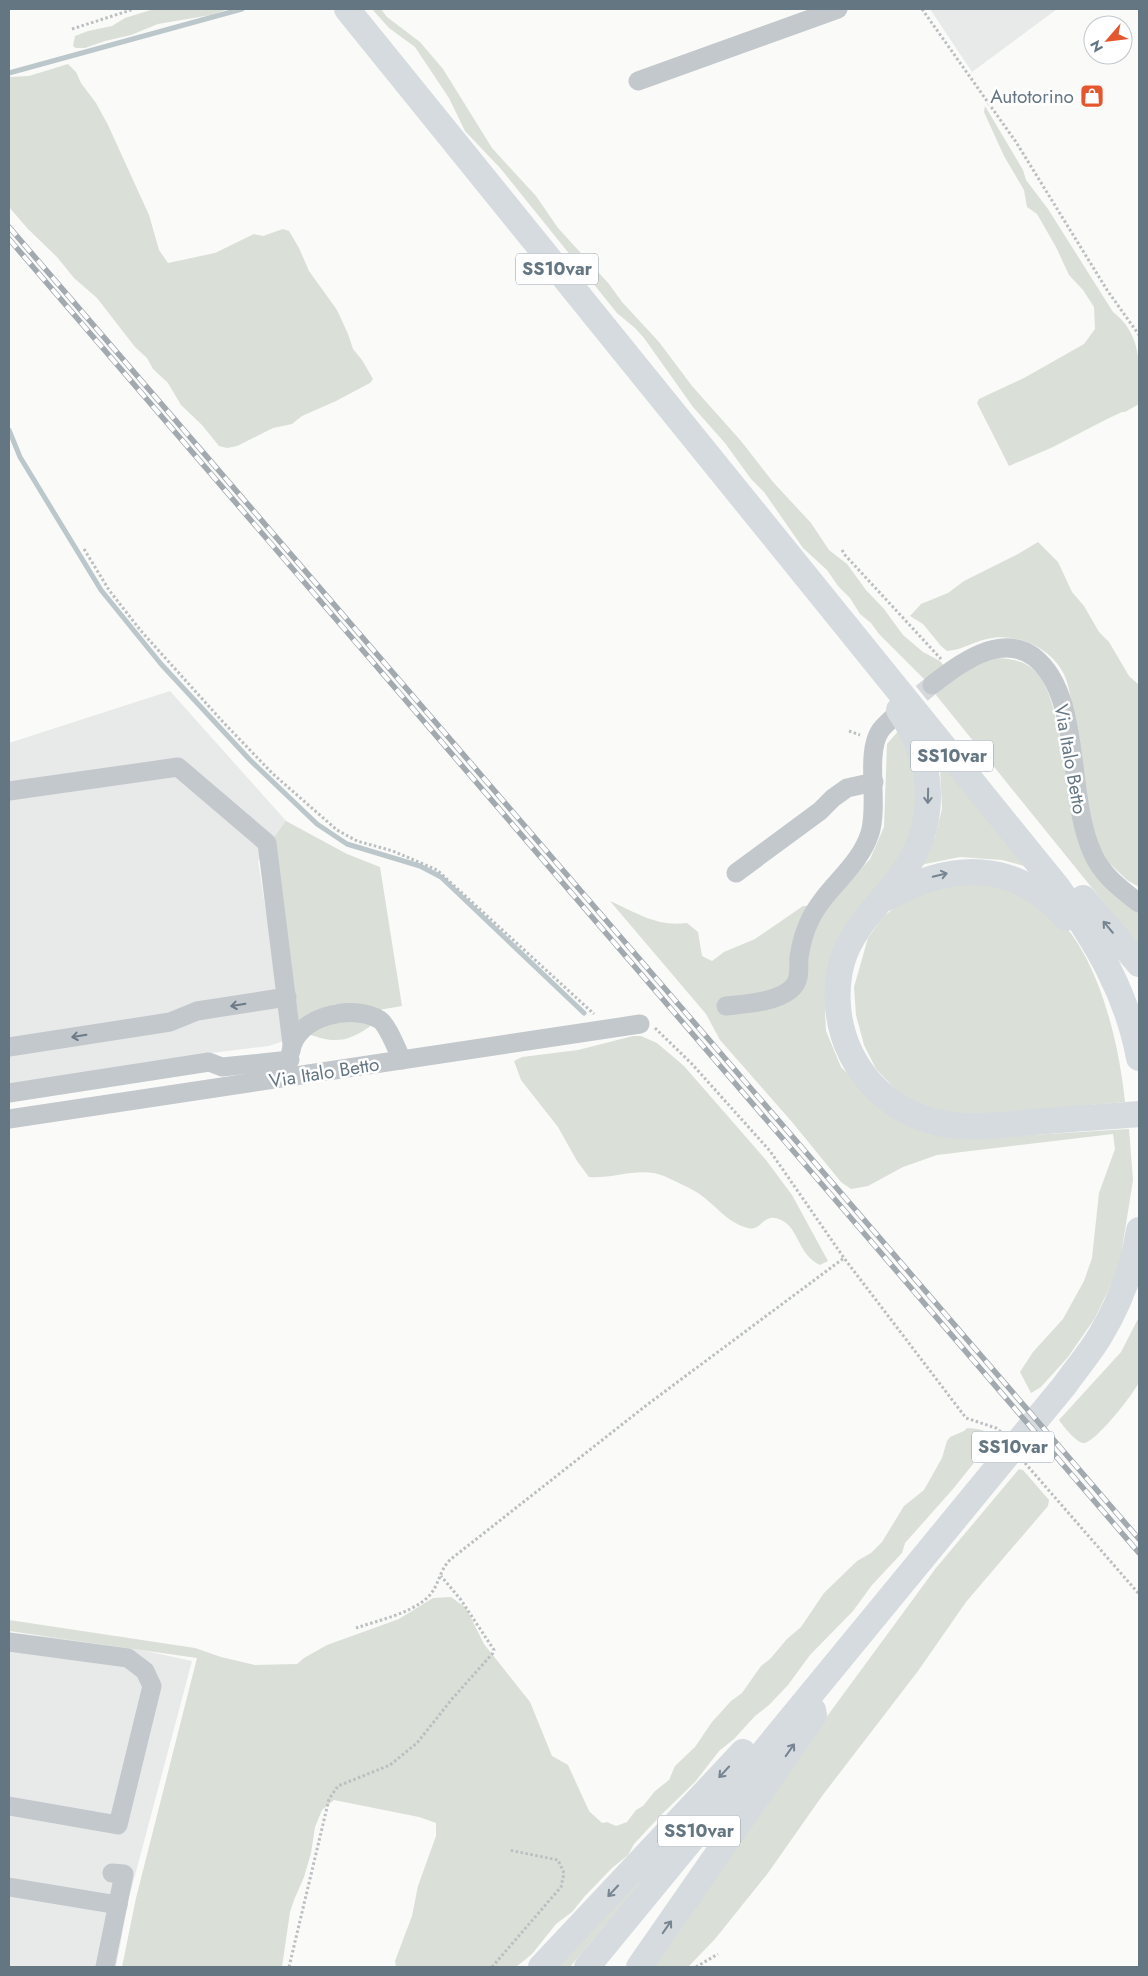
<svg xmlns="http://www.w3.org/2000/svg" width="1148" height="1976" viewBox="0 0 1148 1976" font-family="Jost,sans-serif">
	<rect width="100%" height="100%" fill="#fafaf8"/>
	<g fill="#e8e9e9">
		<path d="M930,9H1057L972,72Z"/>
		<path d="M170,691L288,823L258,861L286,1040L269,1046L211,1053L9,1084V743Z"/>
		<path d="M9,1633L105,1642L192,1661L129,1898L116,1967H9Z"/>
	</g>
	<g fill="#dadfd7">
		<path d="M154,9H229L211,15L158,24L131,35L105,41L85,48H76L73,46L75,36L88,31L112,26L125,18Z"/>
		<path d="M372,9H381L387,17L420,42L443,69L492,148L536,196L558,228L609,284L622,302L659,342L692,386L741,441L773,482L811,523L829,550L847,564L866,590L884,609L903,635L923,652L940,661L944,666L926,681L879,634L871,623L860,614L850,598L838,586L827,570L803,548L764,492L751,479L725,443L693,407L644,338L635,328L617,313L501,169L465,131L449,98L415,47L389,28Z"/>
		<path d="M68,64L76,72L81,83L96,103L108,125L149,215L159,250L168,263L215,253L254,234L263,236L283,229L289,231L299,248L309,271L337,310L348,334L353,349L362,360L373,379L370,383L336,401L302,416L292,424L273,428L237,446L227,448L219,446L202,425L181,405L168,383L153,369L147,358L135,347L97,298L74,278L57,257L28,229L9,207V77L29,76Z"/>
		<path d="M985,106L1023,170L1026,180L1048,209L1113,312C1144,336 1139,369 1139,404L1125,412H1122L1107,419L1053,447L1009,466L977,403L979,399L1024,378L1084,344L1095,329L1094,307L1083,290L1069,275L1056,247L1037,214L1027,207L1024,190L1004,156L984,112Z"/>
		<path d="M1038,542L1058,562L1072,592L1084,606L1099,632L1109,642L1129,676L1139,685V887L1127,880L1107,861L1089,827L1073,710C1070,697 1069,681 1061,669C1047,646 1014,632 987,639C973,642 962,650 947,651L941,646L923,624L910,616L921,604L948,593L964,581L1018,554Z"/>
		<path d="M991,658C1006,658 1022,659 1034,670C1064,696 1065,805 1080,846C1089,874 1118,892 1139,910V946L936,695L937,692L975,666Z"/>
		<path d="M900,729L920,777L914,827L906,855L830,969L825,1012L826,1031L841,1067L880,1107L998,1137L1129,1129L1133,1180L1119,1268L1095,1318L1068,1357L1041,1387L1031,1393L1020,1372L1033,1352L1063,1319L1084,1281L1092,1258L1099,1193L1115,1149L1113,1134L937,1155L903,1167L868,1186L851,1189L841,1182L792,1122L720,1040L706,1014L610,901C637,913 657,927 687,923L698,932L702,956L712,961L724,952L755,939L803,906L828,905L870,859L884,827L887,744Z"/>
		<path d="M944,767L1028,867L1002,860L960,857L925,864L920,867L935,837L942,809L940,768Z"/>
		<path d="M286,821L347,854L380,867L402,1006L373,1011L353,1006L335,1004L317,1010L298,1027L270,843Z"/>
		<path d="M996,881C1010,889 1042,903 1053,913C1099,955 1119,1043 1125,1102L974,1115L934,1112L915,1104L894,1088L876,1069L864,1045L856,1015L854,987L868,938L884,916L902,902L928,888Z"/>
		<path d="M342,1017L372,1025C348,1042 336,1044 308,1034Z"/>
		<path d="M633,1036H641L657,1043L684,1066L766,1160L792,1195L828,1261L820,1265C797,1254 800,1229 781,1220C763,1211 762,1232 748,1228C727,1223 715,1204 698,1193C688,1187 675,1181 664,1176C640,1166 614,1179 589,1177L577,1161L558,1127L521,1080L514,1061L522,1057L578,1050Z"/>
		<path d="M1139,1317C1139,1329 1142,1373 1139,1382C1135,1392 1094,1445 1083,1443C1076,1442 1063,1426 1059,1420L1121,1352Z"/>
		<path d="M967,1428C977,1429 989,1429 992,1439L989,1444L953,1489L905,1543L902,1553L872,1585L853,1611L810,1655L788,1685L769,1705L755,1716L734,1739L719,1751L695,1782L662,1814L634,1844L628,1855L612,1868L585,1896L572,1912L556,1924L532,1954L516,1967H396L395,1961L412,1916L418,1886L436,1836V1823L419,1817L334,1800L322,1810L315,1827L311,1853L304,1877L294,1900L290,1912L282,1967H122L136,1898L197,1658L9,1631V1620L195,1648L221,1657L255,1665L297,1664L304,1658L327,1645L399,1619L433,1598L451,1597L466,1608L484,1644L530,1702L552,1756L568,1765L589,1811L602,1823L607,1822L616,1826L627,1822L636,1810L643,1806L655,1791L669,1780L675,1766L695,1747L712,1722L731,1701L742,1693L761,1666L770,1659L787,1639L801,1627L824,1593L857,1561L871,1553L882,1542L904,1506L924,1490L942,1458L947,1441L950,1437L964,1431Z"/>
		<path d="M1019,1469L1023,1470L1049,1500L1048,1506L966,1602L918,1671L822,1796L768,1873L715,1939L688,1967H650L764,1809L828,1715L936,1568Z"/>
		<path d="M704,1805L570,1967H555Z"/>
	</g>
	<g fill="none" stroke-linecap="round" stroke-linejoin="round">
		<g stroke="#bbc7cb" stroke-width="5">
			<path d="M9,73L242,9"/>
			<path d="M9,430L20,457L101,590L161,664L250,760L317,824L347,844L420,866L441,877L584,1013"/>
		</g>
		<path stroke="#d5d9db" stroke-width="19" stroke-dasharray="19 9" stroke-linecap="butt" d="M900,711L932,685"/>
		<g stroke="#bbbfc2" stroke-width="3" stroke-dasharray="2.5 2.5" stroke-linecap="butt">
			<path d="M922,9L1016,142L1107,290L1139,335"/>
			<path d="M72,29L134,9"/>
			<path d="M84,549L109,590L141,631L223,722L273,774L337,830L357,841L393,851L437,870L594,1014"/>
			<path d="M842,550L845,555L941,659"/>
			<path d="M849,731L860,735"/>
			<path d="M655,1028L692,1064L770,1151L844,1258L966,1418L996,1428L1001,1432"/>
			<path d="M1025,1463L1139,1594"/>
			<path d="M356,1628C379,1620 409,1614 427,1598C440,1586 438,1571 451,1559L648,1404L844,1258"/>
			<path d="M289,1967L329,1799L338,1786L390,1765L417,1743L452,1699L493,1653L494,1650L461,1600L441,1576"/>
			<path d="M492,1967L561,1887L564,1873L558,1860L509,1850"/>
			<path d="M696,1967L718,1954"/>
		</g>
		<g stroke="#c3c8cc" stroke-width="19">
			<path d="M638,81L838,9"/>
			<path d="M932,685C959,664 1000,632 1034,657C1083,695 1066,798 1093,854C1102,875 1121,889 1139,903"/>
			<path d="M9,791L178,767L267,843L292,1044"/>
			<path d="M736,873L820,811L833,798L847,788L874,782"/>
			<path d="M726,1006C745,1004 781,1002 794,986C801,977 798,967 799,957C801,944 804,932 810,920C825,888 859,868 870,833C879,804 865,754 880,731C884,725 891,720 896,714"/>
			<path d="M9,1047L170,1022L197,1011L287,997"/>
			<path d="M291,1051C296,1016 353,1003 380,1020C388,1026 397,1050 402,1060"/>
			<path d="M9,1093L209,1062L222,1067L290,1060"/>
			<path d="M9,1119L640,1024"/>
			<path d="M9,1642L128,1658L145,1671L152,1686L118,1825L9,1806"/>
			<path d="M9,1887L118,1905"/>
			<path d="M105,1967L124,1874L112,1873"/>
		</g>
		<g stroke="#d6dbdf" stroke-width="26">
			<path d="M347,9L1059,889C1096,943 1127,992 1139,1058"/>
			<path d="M899,710C937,765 939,828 897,881C877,906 851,930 842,962C834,992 837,1026 851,1054C873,1098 916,1125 966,1126C988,1127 1011,1124 1034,1122C1069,1119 1104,1117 1139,1114"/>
			<path d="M887,898C951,862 1015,859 1066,918"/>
			<path d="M1083,898L1139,964"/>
			<path d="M541,1967L743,1752"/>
			<path d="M587,1967L1064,1386C1076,1369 1090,1353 1100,1336C1120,1303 1133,1267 1139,1230"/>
			<path d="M639,1967L814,1715L813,1710"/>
		</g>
		<g stroke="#a2aab0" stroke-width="5.5">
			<g id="rail">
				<path d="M9,227L1139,1539"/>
				<path d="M9,239L1139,1553"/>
			</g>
		</g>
		<use href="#rail" stroke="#fff" stroke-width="4" stroke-dasharray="11" stroke-linecap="butt"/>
	</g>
	<defs><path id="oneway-shaft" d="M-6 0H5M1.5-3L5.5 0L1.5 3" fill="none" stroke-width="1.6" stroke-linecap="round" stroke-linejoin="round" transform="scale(1.25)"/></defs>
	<g stroke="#768591">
		<use href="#oneway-shaft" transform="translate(928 796) rotate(91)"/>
		<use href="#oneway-shaft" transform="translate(940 875) rotate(-14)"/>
		<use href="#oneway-shaft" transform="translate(1108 927) rotate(-130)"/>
		<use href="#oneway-shaft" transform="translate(790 1750) rotate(-55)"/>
		<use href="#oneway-shaft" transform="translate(724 1772) rotate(133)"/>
		<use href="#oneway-shaft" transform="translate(613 1891) rotate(133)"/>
		<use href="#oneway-shaft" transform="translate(667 1927) rotate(-55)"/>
	</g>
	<g stroke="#6a7a87">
		<use href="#oneway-shaft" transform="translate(238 1005) rotate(171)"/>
		<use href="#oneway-shaft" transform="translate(79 1036) rotate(171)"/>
	</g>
	<defs>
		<g id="shop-square" transform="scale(1.25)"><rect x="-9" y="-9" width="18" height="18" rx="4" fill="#e4572e" stroke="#fff"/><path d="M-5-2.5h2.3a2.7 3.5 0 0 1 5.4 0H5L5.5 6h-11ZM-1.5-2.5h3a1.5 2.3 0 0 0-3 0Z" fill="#fff"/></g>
	</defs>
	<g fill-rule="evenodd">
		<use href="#shop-square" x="1092" y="96"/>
	</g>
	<g text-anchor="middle" stroke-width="5" stroke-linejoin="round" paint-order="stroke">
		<g fill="#fff" stroke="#939fa8" stroke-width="1">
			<rect x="516" y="253.5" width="82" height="31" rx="4"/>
			<rect x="911" y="740.5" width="82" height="31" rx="4"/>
			<rect x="972" y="1431.5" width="82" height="31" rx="4"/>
			<rect x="658" y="1815.5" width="82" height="31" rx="4"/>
		</g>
		<g font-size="18" font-weight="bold" fill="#657683">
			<text x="557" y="275">SS10var</text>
			<text x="952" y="762">SS10var</text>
			<text x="1013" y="1453">SS10var</text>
			<text x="699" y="1837">SS10var</text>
		</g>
		<g font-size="19" fill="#657683" stroke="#fff" text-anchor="end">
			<text x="1074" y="103">Autotorino</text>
		</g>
		<g font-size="19" fill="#657683" stroke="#fff">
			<text transform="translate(1071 759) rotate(80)" y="7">Via Italo Betto</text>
			<text transform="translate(324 1072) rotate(-9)" y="7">Via Italo Betto</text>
		</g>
	</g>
	<rect width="1148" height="1976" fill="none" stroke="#657683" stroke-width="20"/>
	<g transform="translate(1108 40) rotate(242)"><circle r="24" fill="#ffffff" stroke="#c1c8cd"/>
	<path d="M0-4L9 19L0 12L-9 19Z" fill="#e4572e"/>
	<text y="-8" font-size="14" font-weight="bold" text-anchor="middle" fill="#657683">N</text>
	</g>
</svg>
